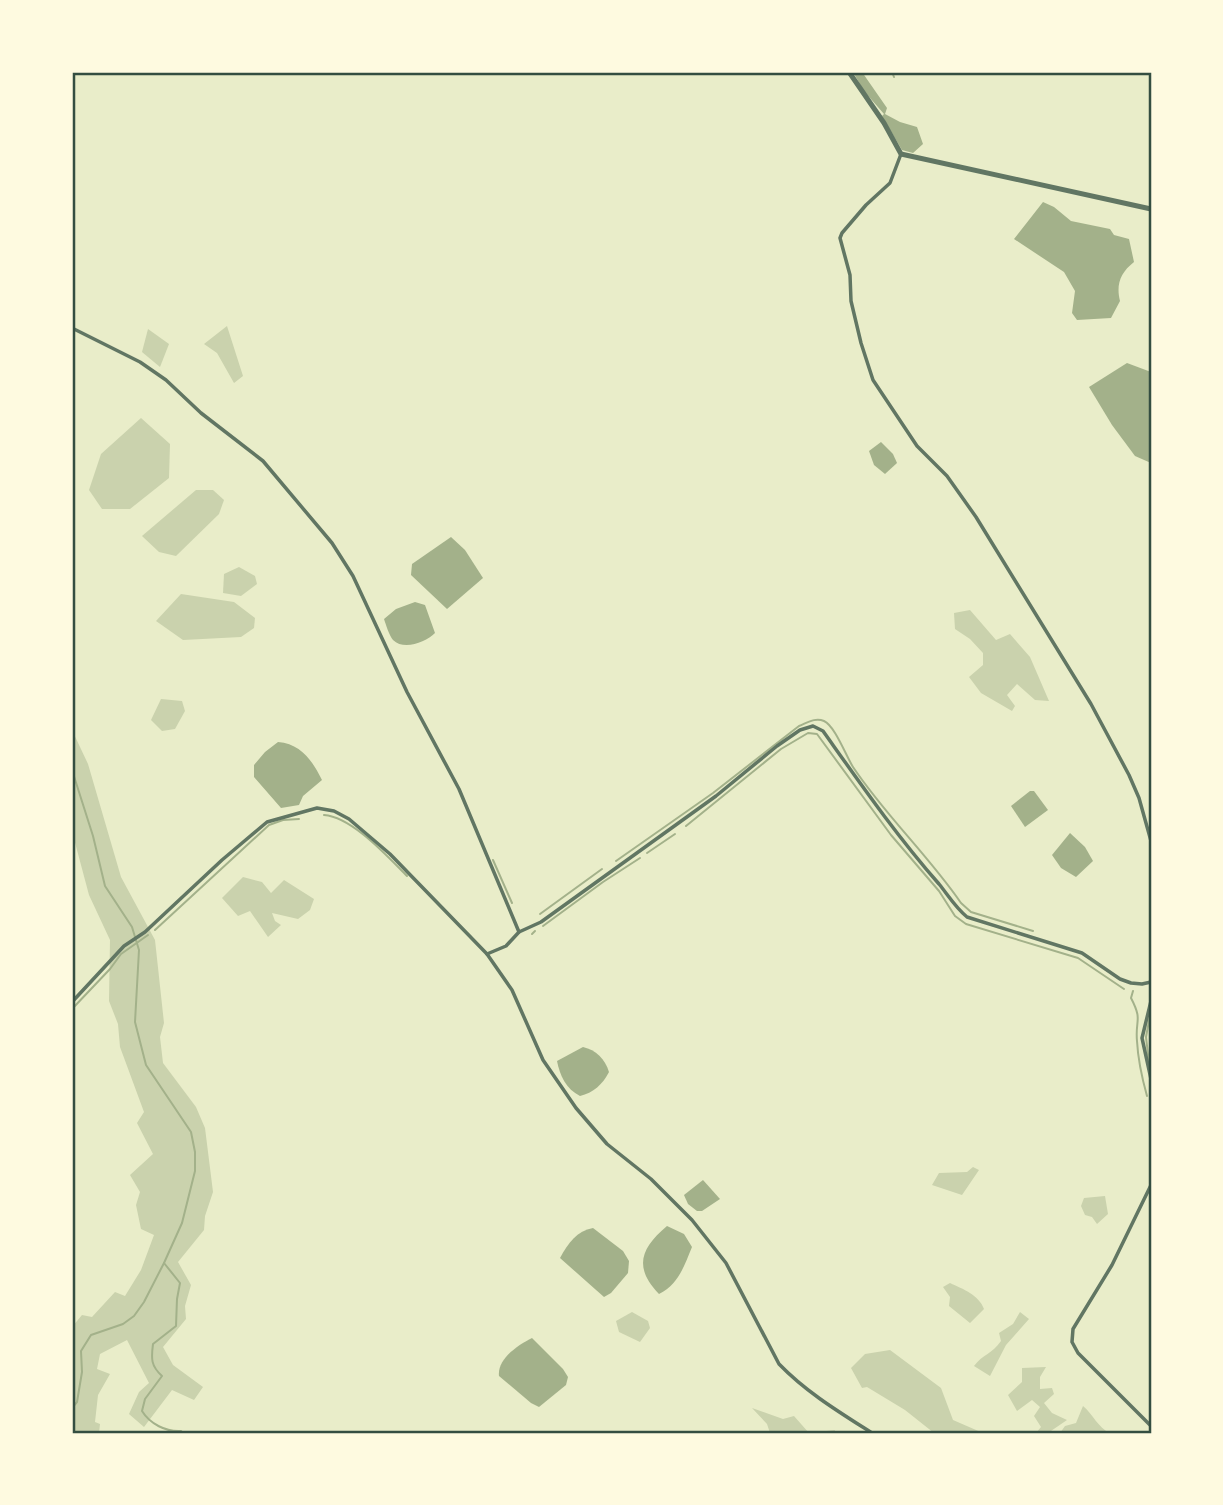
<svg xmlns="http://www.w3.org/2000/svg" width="1223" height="1505" viewBox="0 0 1223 1505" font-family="'Space Grotesk',sans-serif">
	<rect width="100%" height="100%" fill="#e9edc9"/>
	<g fill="#cad2ad">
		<path d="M227,326L243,376L234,383L217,353L204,344Z"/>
		<path d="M148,329L169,344L160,367L142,352Z"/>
		<path d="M141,418L170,444L169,478L130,509H102L89,490L101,454Z"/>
		<path d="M196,490H213L224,500L219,514L176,556L159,552L142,536Z"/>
		<path d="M239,567L255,576L257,584L241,596L223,593L224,574Z"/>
		<path d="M181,594L234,602L255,618L254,628L241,637L183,640L156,621Z"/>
		<path d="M970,610L996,640L1010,634L1030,657L1049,701L1035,700L1017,684L1007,695L1015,706L1012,711L981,693L969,677L983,665V653L970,639L955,629L954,613Z"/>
		<path d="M161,699L182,701L185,711L175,729L162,731L151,720Z"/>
		<path d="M72,730L88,764L121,877L155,940L164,1023L160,1037L163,1063L196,1107L205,1128L213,1192L205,1216L204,1230L178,1262L191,1285L185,1306L186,1319L163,1347L173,1365L203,1387L194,1400L172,1390L144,1427L129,1414L139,1392L149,1383L127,1340L100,1354L97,1369L110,1374L98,1395L95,1422L100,1424L99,1433H72V1327L82,1315L92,1317L115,1292L125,1296L141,1270L154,1235L141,1229L136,1205L140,1192L130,1175L153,1154L137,1123L144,1112L120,1047L118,1024L109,1001L110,940L89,895L73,835Z"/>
		<path d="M243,877L262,882L271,893L284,880L314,899L310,910L298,919L272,913L275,921L281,925L268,937L250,911L238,916L222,898Z"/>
		<path d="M973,1167L979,1170L962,1195L932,1185L939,1173L967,1172Z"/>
		<path d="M1105,1196L1108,1214L1097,1224L1092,1217L1085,1215L1081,1206L1084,1198Z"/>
		<path d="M950,1283C963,1289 979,1295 984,1309L970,1323L949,1306L950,1297L943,1287Z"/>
		<path d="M632,1312L648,1321L650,1328L640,1342L619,1332L616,1321Z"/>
		<path d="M1020,1312L1029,1319L1006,1345L990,1376L974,1366C983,1354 992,1354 1001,1341L999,1333L1013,1324Z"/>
		<path d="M890,1350L941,1388L953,1420L983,1433H934L905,1410L867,1387L862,1388L851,1368L865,1354Z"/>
		<path d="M1046,1367L1040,1377V1389L1052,1388L1054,1394L1044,1403L1052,1413L1067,1420L1048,1433H1036L1041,1427L1034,1416L1040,1407L1032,1400L1017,1411L1008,1395L1022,1382V1368Z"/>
		<path d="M1083,1406C1093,1414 1098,1428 1110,1433H1060L1065,1426L1076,1423Z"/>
		<path d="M752,1408L783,1419L794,1416L809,1433L835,1430L834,1433H770L767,1424Z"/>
	</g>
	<g fill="#a3b18a">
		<path d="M853,72H862L887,108L885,114L900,122L917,127L923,144L913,153L902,150L882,116L884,114L864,91Z"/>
		<path d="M1043,202L1054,207L1071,221L1110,229L1114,235L1129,239L1134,262C1120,273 1116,285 1120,301L1111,318L1077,320L1072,313L1075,291L1064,272L1014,239Z"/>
		<path d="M1127,363L1151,372V463L1135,456L1112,425L1089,387Z"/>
		<path d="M881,442L893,454L897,463L885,474L874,465L869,451Z"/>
		<path d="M451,537L465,550L483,578L447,609L411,575L412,564Z"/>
		<path d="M415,602L425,605L435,633C426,642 404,651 393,640C389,635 386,625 384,619L396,609Z"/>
		<path d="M278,742C301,744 312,760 322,780L303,796L299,805L281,808L254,777V765L265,752Z"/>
		<path d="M1030,791H1034L1048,810L1025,827L1011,806Z"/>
		<path d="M1070,833L1085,847L1093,861L1076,877L1061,868L1052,855Z"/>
		<path d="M583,1047C596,1050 605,1059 609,1072C603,1084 593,1093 580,1096C566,1089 560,1076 557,1061Z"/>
		<path d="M703,1180L720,1199L702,1211H697L688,1204L684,1195Z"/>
		<path d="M667,1226L684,1234L692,1247C684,1266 679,1284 659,1294C633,1267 641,1248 667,1226Z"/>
		<path d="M593,1228L623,1251L629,1261L628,1273L611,1293L604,1297L560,1258C568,1243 577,1231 593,1228Z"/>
		<path d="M532,1338L563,1369L568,1377L566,1385L539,1407L531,1403L499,1376C497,1359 518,1345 532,1338Z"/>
	</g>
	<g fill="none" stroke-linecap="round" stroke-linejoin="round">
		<g stroke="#a3b18a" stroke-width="2">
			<path d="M892,72L894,77"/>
			<path d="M72,770L93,836L105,886L132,927L139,950L135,1022L146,1065L191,1132L195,1152V1171L182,1223L164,1263L144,1302L134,1316L123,1324L91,1335L81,1351L82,1372L77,1402L72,1408"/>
			<path d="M324,815C352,817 387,856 407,876"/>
			<path d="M686,826L781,749L808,733L817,734L891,835L939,891L955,916L966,924L1078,958L1124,989"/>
			<path d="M647,853L675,834"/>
			<path d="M493,860L512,903"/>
			<path d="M616,861L713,793L799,726C807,723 815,717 824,721C835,726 846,756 853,767C885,815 928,855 961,903L971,912L1033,931"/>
			<path d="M540,914L602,869"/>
			<path d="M543,926L603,882L640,858"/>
			<path d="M155,930L269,825L283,820L299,819"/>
			<path d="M532,934L535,931"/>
			<path d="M1133,991L1131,998C1143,1021 1135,1019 1137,1041C1138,1060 1142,1078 1147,1096"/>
			<path d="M72,1009L110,969L121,954L148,935"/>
			<path d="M1149,1063L1146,1037L1151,1010"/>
			<path d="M164,1263L180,1283L177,1299L176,1326L153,1344C151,1359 151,1366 162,1376L145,1399L142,1411C150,1424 166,1432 181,1431L183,1433"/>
		</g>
		<g stroke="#617663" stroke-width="3.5">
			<path d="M901,154L890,183L866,205L842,233L840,238L850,275L851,301L861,343L873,380L917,446L947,476L976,517L1091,704L1129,775L1139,798L1151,841"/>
			<path d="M72,328L140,362L166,380L201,413L263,461L332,543L353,576L407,692L459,789L519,932L506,946L487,954L512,990L543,1060L576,1108L607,1144L651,1179L692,1220L726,1263L779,1364C806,1392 839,1412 872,1433"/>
			<path d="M519,932L541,922L716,796L777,746L800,730L813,726L823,731C860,783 896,835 939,884C948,895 955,907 967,917L1082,953L1120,979L1131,983L1142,984L1151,982"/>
			<path d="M1151,1001L1142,1038L1151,1079"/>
			<path d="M72,1002L124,946L145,932L222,860L267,822L317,808L334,811L349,819L390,854L487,954"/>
			<path d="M1151,1185L1112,1265L1073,1329L1072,1342L1078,1353L1151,1426"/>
		</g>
		<path stroke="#617663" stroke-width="5" d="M849,72L884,123L901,154L1151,209"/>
	</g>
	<rect width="1223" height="1505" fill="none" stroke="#fefae0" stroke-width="147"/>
	<rect x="74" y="74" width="1076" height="1358" fill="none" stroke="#344e41" stroke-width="2.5"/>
</svg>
